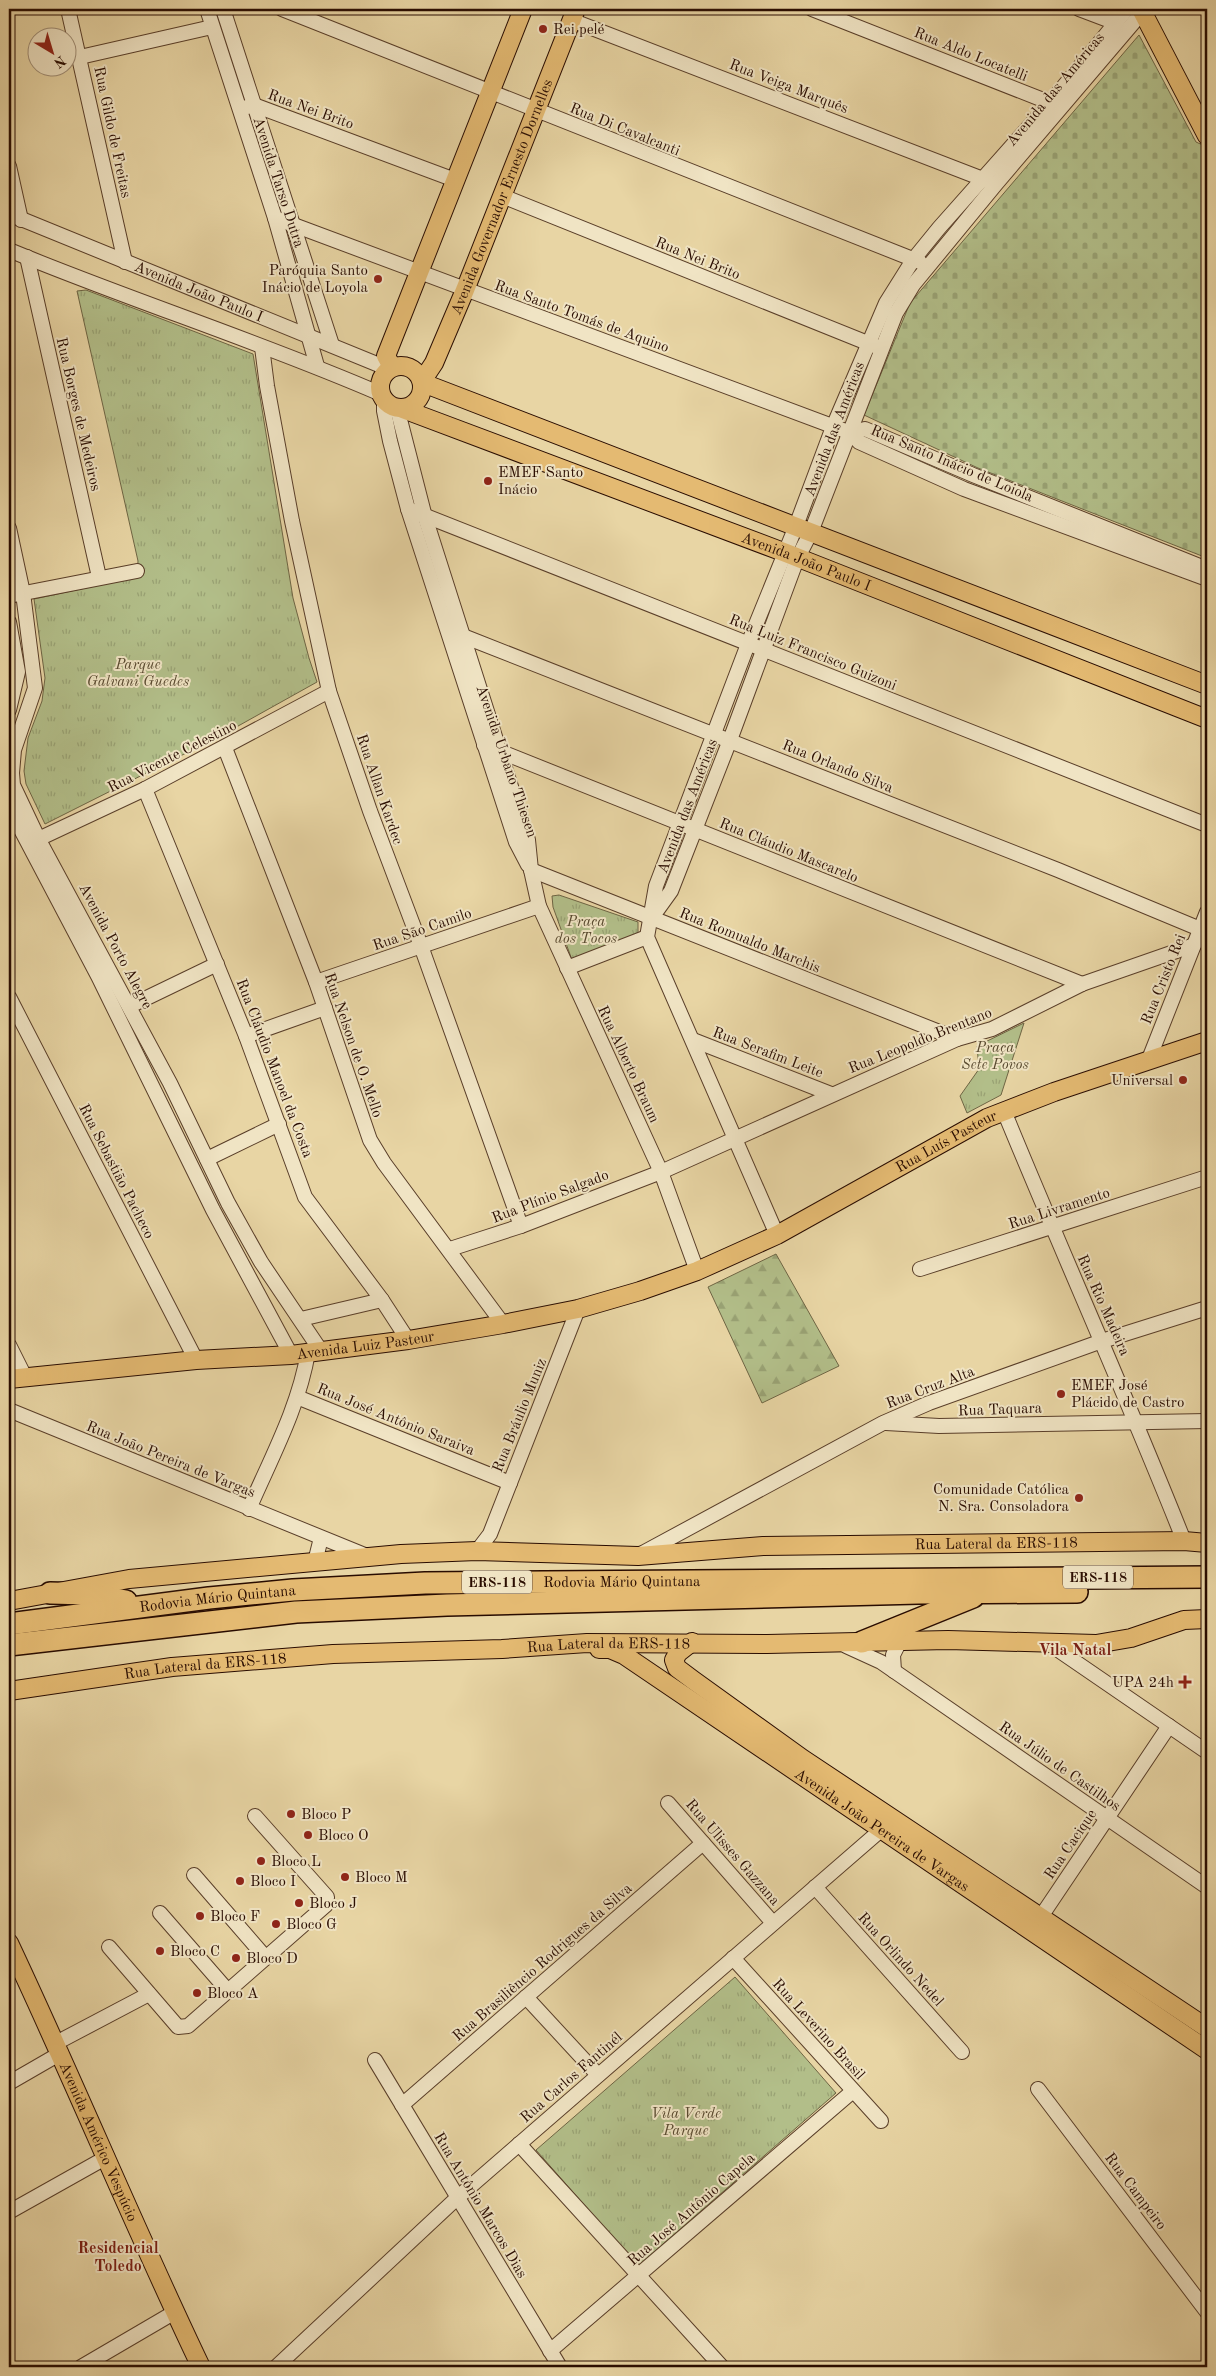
<svg xmlns="http://www.w3.org/2000/svg" width="1216" height="2376" viewBox="0 0 1216 2376" font-family="'Old Standard TT',serif">
	<defs>
		<pattern id="forest-firs" width="22" height="20" patternUnits="userSpaceOnUse" patternTransform="scale(1.25)"><rect width="22" height="20" fill="#b2be89"/><path d="M5 1l3.5 6h-7zM16 11l3.5 6h-7z" fill="#99a274"/></pattern>
		<pattern id="cemetery-stones" width="16" height="16" patternUnits="userSpaceOnUse" patternTransform="scale(1.25)"><rect width="16" height="16" fill="#b2be89"/><path d="M2 7V4a2 2 0 0 1 4 0v3zM10 15v-3a2 2 0 0 1 4 0v3z" fill="#99a274"/></pattern>
		<pattern id="park-tufts" width="24" height="20" patternUnits="userSpaceOnUse" patternTransform="scale(1.25)"><rect width="24" height="20" fill="#b2be89"/><path d="M3 7l-1-3M5 7V3M7 7l1-3M15 17l-1-3M17 17v-4M19 17l1-3" fill="none" stroke="#99a274"/></pattern>
	</defs>
	<rect width="100%" height="100%" fill="#e8d5a4"/>
	<filter id="stains"><feTurbulence type="fractalNoise" baseFrequency=".004" numOctaves="4"/><feColorMatrix values="0 0 0 0 .2 0 0 0 0 .09 0 0 0 0 .02 0 0 0 .5 -.17"/></filter>
	<radialGradient id="worn" r=".72"><stop offset=".6" stop-color="#630" stop-opacity="0"/><stop offset="1" stop-color="#630" stop-opacity=".3"/></radialGradient>
	<path fill="url(#forest-firs)" stroke="#6e6544" d="M776,1254L839,1366L762,1403L708,1287Z"/>
	<path fill="url(#cemetery-stones)" stroke="#6e6544" d="M1139,35L1196,142L1207,147V558L978,468L864,415L910,303Z"/>
	<g fill="url(#park-tufts)" stroke="#6e6544">
		<path d="M86,290L253,354L293,598L309,658L317,682L222,735L45,824L26,784L24,771L28,738L42,701L45,678L34,599L137,577L138,561L77,291Z"/>
		<path d="M559,895L638,922V934L572,960L553,907L552,896Z"/>
		<path d="M1024,1023L1001,1095L967,1113L960,1096L979,1069L977,1046Z"/>
		<path d="M735,1977L836,2093L638,2266L536,2150Z"/>
	</g>
	<g fill="none" stroke-linecap="round" stroke-linejoin="round">
		<g stroke="#593e29" stroke-width="16">
			<g id="minor">
				<path d="M68,9L125,262"/>
				<path d="M207,9L275,218L317,366"/>
				<path d="M223,9L332,345"/>
				<path d="M282,9L920,262"/>
				<path d="M812,9L1056,105"/>
				<path d="M1079,9L1116,23"/>
				<path d="M571,20L988,181"/>
				<path d="M80,57L212,27"/>
				<path d="M247,107L254,105L455,180"/>
				<path d="M9,166L21,220"/>
				<path d="M502,196L875,346"/>
				<path id="s1" d="M9,214L389,369"/>
				<path d="M275,218L851,433L859,442L964,489L1207,579"/>
				<path d="M9,250C132,301 259,341 381,394"/>
				<path d="M27,257L99,577"/>
				<path d="M262,347L267,386L292,521L329,691L370,811L421,946L521,1226"/>
				<path d="M384,399V411L390,441L408,509L516,842L528,865"/>
				<path d="M397,408L425,517L528,840L531,870L539,906L661,1172L697,1271"/>
				<path d="M851,433L865,429L973,475L1207,569"/>
				<path d="M408,509L1207,825"/>
				<path d="M9,528L23,593L35,688L14,750L12,773L13,785L39,840L170,1083L228,1203L261,1262L321,1351"/>
				<path d="M9,596L137,571"/>
				<path d="M9,622L18,672L9,710"/>
				<path d="M463,636L1058,870L1200,929"/>
				<path d="M484,745L1082,984"/>
				<path d="M225,748L316,982L370,1140L384,1163L503,1324"/>
				<path d="M145,789L246,1036L305,1197L382,1300L408,1340"/>
				<path d="M9,807L98,976L213,1210L291,1355"/>
				<path d="M32,842L145,789L329,691"/>
				<path d="M531,870L957,1039"/>
				<path d="M653,916L671,891L730,740L797,559L811,532L896,313L913,285L996,184L1145,9"/>
				<path d="M567,968L647,937"/>
				<path d="M316,982L539,906"/>
				<path d="M9,997L196,1360"/>
				<path d="M130,1006L217,964"/>
				<path d="M246,1036L325,1008"/>
				<path d="M693,1040L831,1094"/>
				<path d="M1149,1059L1207,912"/>
				<path d="M1004,1111C1063,1255 1127,1397 1184,1541"/>
				<path d="M207,1159L279,1124"/>
				<path d="M777,1235L647,937L656,886L748,644L796,526L833,427L886,303L913,260L939,228L1050,103L1127,9"/>
				<path d="M450,1249L521,1226L661,1172L957,1039L992,1029L1082,984L1194,945"/>
				<path d="M920,1269L1207,1177"/>
				<path d="M301,1319L382,1300"/>
				<path d="M9,1345L25,1377"/>
				<path d="M297,1397L510,1483"/>
				<path d="M9,1410L367,1556"/>
				<path d="M886,1423L939,1426L1207,1421"/>
				<path d="M249,1509C271,1458 299,1407 308,1352"/>
				<path d="M477,1551L490,1534L578,1309"/>
				<path d="M639,1555L883,1423L929,1403L1102,1341L1207,1308"/>
				<path d="M315,1562L321,1538"/>
				<path d="M1048,1643L1207,1752"/>
				<path d="M846,1646L881,1662L1207,1887"/>
				<path d="M894,1671L893,1655L900,1641"/>
				<path d="M668,1803L773,1923"/>
				<path d="M194,1875L266,1958"/>
				<path d="M815,1887L962,2052"/>
				<path d="M160,1913L228,1991"/>
				<path d="M1036,1924L1169,1726"/>
				<path d="M109,1947L178,2027L188,2026L326,1905L327,1897L255,1816"/>
				<path d="M733,1958L881,2121"/>
				<path d="M526,1997L598,2075"/>
				<path d="M56,2043L149,1994"/>
				<path d="M375,2060L560,2367"/>
				<path d="M9,2083L61,2053"/>
				<path d="M1038,2089L1207,2312"/>
				<path d="M402,2105L703,1843"/>
				<path d="M519,2144L722,2367"/>
				<path d="M9,2212L107,2157"/>
				<path d="M550,2351L853,2091"/>
				<path d="M81,2367L175,2312"/>
				<path d="M276,2367L457,2198L889,1823"/>
			</g>
		</g>
		<g stroke="#290c00" stroke-width="20">
			<g id="major">
				<path d="M1141,9L1207,136"/>
				<circle cx="401" cy="387" r="21"/>
				<path d="M392,367L386,356L523,9"/>
				<path id="s2" d="M422,381L434,363L465,290L576,9"/>
				<path d="M423,383L1207,685"/>
				<path id="s3" d="M403,409L786,553L1207,719"/>
				<path id="s4" d="M9,1379L196,1360L291,1355L408,1340L503,1324L578,1309L640,1291L697,1271L777,1235L987,1118L1054,1092L1207,1041"/>
				<path id="s5" d="M9,1601L129,1579L401,1554L477,1551L638,1556L763,1546L1184,1541L1207,1543"/>
				<path d="M692,1642L678,1653L674,1660L677,1668L693,1680L803,1759L1207,2028"/>
				<path id="s6" d="M599,1649H610L624,1655L1207,2050"/>
				<path id="s7" d="M9,1691L172,1667L333,1654L502,1649L587,1643L767,1644L948,1640L1096,1644L1131,1638L1184,1620L1207,1619"/>
				<path id="s8" d="M9,1943C75,2083 134,2227 201,2367"/>
			</g>
		</g>
		<g stroke="#290c00" stroke-width="24">
			<g id="highway">
				<path d="M50,1593L88,1594L126,1601"/>
				<path id="s9" d="M9,1624L209,1598L293,1590L425,1583L1207,1577"/>
				<path d="M862,1642L973,1597"/>
				<path d="M9,1645L296,1612L447,1605L919,1593L1077,1592"/>
			</g>
		</g>
		<use href="#minor" stroke="#f0e4c4" stroke-width="14"/>
		<use href="#major" stroke="#e4ba72" stroke-width="18"/>
		<use href="#highway" stroke="#e4ba72" stroke-width="21"/>
	</g>
	<g fill="#8f2418" stroke="#f0e4c4" stroke-width="2">
		<circle cx="543" cy="29" r="5"/>
		<circle cx="378" cy="279" r="5"/>
		<circle cx="488" cy="481" r="5"/>
		<circle cx="1183" cy="1080" r="5"/>
		<circle cx="1061" cy="1394" r="5"/>
		<circle cx="1079" cy="1498" r="5"/>
		<path d="M1182.5 1674.5h5v5h5v5h-5v5h-5v-5h-5v-5h5z"/>
		<circle cx="291" cy="1814" r="5"/>
		<circle cx="308" cy="1835" r="5"/>
		<circle cx="261" cy="1861" r="5"/>
		<circle cx="345" cy="1877" r="5"/>
		<circle cx="240" cy="1881" r="5"/>
		<circle cx="299" cy="1903" r="5"/>
		<circle cx="200" cy="1916" r="5"/>
		<circle cx="276" cy="1924" r="5"/>
		<circle cx="160" cy="1951" r="5"/>
		<circle cx="236" cy="1958" r="5"/>
		<circle cx="197" cy="1993" r="5"/>
	</g>
	<g text-anchor="middle" stroke-width="4" stroke-linejoin="round" paint-order="stroke">
		<g fill="#f0e4c4" stroke="#654d3b" stroke-width="1">
			<rect x="1063" y="1565.5" width="70" height="23" rx="4"/>
			<rect x="462" y="1570.5" width="70" height="23" rx="4"/>
		</g>
		<g font-size="14" font-weight="bold" fill="#290c00">
			<text x="1098" y="1582">ERS-118</text>
			<text x="497" y="1587">ERS-118</text>
		</g>
		<g font-size="15" fill="#290c00" stroke="#f0e4c4" text-anchor="start">
			<text x="553" y="34">Rei pelé</text>
			<text x="368" y="275" text-anchor="end">Paróquia Santo<tspan x="368" dy="17">Inácio de Loyola</tspan></text>
			<text x="498" y="477">EMEF Santo<tspan x="498" dy="17">Inácio</tspan></text>
			<text x="1173" y="1085" text-anchor="end">Universal</text>
			<text x="1071" y="1390">EMEF José<tspan x="1071" dy="17">Plácido de Castro</tspan></text>
			<text x="1069" y="1494" text-anchor="end">Comunidade Católica<tspan x="1069" dy="17">N. Sra. Consoladora</tspan></text>
			<text x="1174" y="1687" text-anchor="end">UPA 24h</text>
			<text x="301" y="1819">Bloco P</text>
			<text x="318" y="1840">Bloco O</text>
			<text x="271" y="1866">Bloco L</text>
			<text x="355" y="1882">Bloco M</text>
			<text x="250" y="1886">Bloco I</text>
			<text x="309" y="1908">Bloco J</text>
			<text x="210" y="1921">Bloco F</text>
			<text x="286" y="1929">Bloco G</text>
			<text x="170" y="1956">Bloco C</text>
			<text x="246" y="1963">Bloco D</text>
			<text x="207" y="1998">Bloco A</text>
		</g>
		<g font-size="15" fill="#290c00" stroke="#f0e4c4">
			<text transform="translate(971 54) rotate(22)" y="5">Rua Aldo Locatelli</text>
			<text transform="translate(789 86) rotate(21)" y="5">Rua Veiga Marquês</text>
			<text transform="translate(1055 89) rotate(-50)" y="5">Avenida das Américas</text>
			<text transform="translate(311 109) rotate(20)" y="5">Rua Nei Brito</text>
			<text transform="translate(625 129) rotate(22)" y="5">Rua Di Cavalcanti</text>
			<text transform="translate(113 132) rotate(78)" y="5">Rua Gildo de Freitas</text>
			<text transform="translate(279 182) rotate(72)" y="5">Avenida Tarso Dutra</text>
			<text dy="5" stroke="none"><textPath href="#s2" startOffset="201">Avenida Governador Ernesto Dornelles</textPath></text>
			<text transform="translate(698 258) rotate(22)" y="5">Rua Nei Brito</text>
			<text dy="5" stroke="none"><textPath href="#s1" startOffset="205">Avenida João Paulo I</textPath></text>
			<text transform="translate(582 316) rotate(20)" y="5">Rua Santo Tomás de Aquino</text>
			<text transform="translate(79 414) rotate(77)" y="5">Rua Borges de Medeiros</text>
			<text transform="translate(834 429) rotate(-69)" y="5">Avenida das Américas</text>
			<text transform="translate(952 463) rotate(23)" y="5">Rua Santo Inácio de Loiola</text>
			<text dy="5" stroke="none"><textPath href="#s3" startOffset="431">Avenida João Paulo I</textPath></text>
			<text transform="translate(813 652) rotate(22)" y="5">Rua Luiz Francisco Guizoni</text>
			<text transform="translate(172 756) rotate(-27)" y="5">Rua Vicente Celestino</text>
			<text transform="translate(507 761) rotate(71)" y="5">Avenida Urbano Thiesen</text>
			<text transform="translate(838 766) rotate(22)" y="5">Rua Orlando Silva</text>
			<text transform="translate(380 789) rotate(71)" y="5">Rua Allan Kardec</text>
			<text transform="translate(687 806) rotate(-69)" y="5">Avenida das Américas</text>
			<text transform="translate(789 850) rotate(22)" y="5">Rua Cláudio Mascarelo</text>
			<text transform="translate(422 929) rotate(-19)" y="5">Rua São Camilo</text>
			<text transform="translate(750 940) rotate(22)" y="5">Rua Romualdo Marchis</text>
			<text transform="translate(116 946) rotate(62)" y="5">Avenida Porto Alegre</text>
			<text transform="translate(1163 979) rotate(-68)" y="5">Rua Cristo Rei</text>
			<text transform="translate(920 1040) rotate(-22)" y="5">Rua Leopoldo Brentano</text>
			<text transform="translate(354 1045) rotate(71)" y="5">Rua Nelson de O. Mello</text>
			<text transform="translate(768 1052) rotate(21)" y="5">Rua Serafim Leite</text>
			<text transform="translate(629 1064) rotate(65)" y="5">Rua Alberto Braum</text>
			<text transform="translate(275 1068) rotate(69)" y="5">Rua Cláudio Manoel da Costa</text>
			<text dy="5" stroke="none"><textPath href="#s4" startOffset="980">Rua Luís Pasteur</textPath></text>
			<text transform="translate(117 1171) rotate(63)" y="5">Rua Sebastião Pacheco</text>
			<text transform="translate(550 1196) rotate(-21)" y="5">Rua Plínio Salgado</text>
			<text transform="translate(1059 1208) rotate(-18)" y="5">Rua Livramento</text>
			<text transform="translate(1104 1305) rotate(66)" y="5">Rua Rio Madeira</text>
			<text dy="5" stroke="none"><textPath href="#s4" startOffset="358">Avenida Luiz Pasteur</textPath></text>
			<text transform="translate(930 1387) rotate(-21)" y="5">Rua Cruz Alta</text>
			<text transform="translate(1000 1409) rotate(-2)" y="5">Rua Taquara</text>
			<text transform="translate(519 1415) rotate(-68)" y="5">Rua Bráulio Muniz</text>
			<text transform="translate(396 1419) rotate(22)" y="5">Rua José Antônio Saraiva</text>
			<text transform="translate(171 1459) rotate(22)" y="5">Rua João Pereira de Vargas</text>
			<text dy="5" stroke="none"><textPath href="#s5" startOffset="991">Rua Lateral da ERS-118</textPath></text>
			<text dy="5" stroke="none"><textPath href="#s9" startOffset="615">Rodovia Mário Quintana</textPath></text>
			<text dy="5" stroke="none"><textPath href="#s9" startOffset="210">Rodovia Mário Quintana</textPath></text>
			<text dy="5" stroke="none"><textPath href="#s7" startOffset="602">Rua Lateral da ERS-118</textPath></text>
			<text dy="5" stroke="none"><textPath href="#s7" startOffset="198">Rua Lateral da ERS-118</textPath></text>
			<text transform="translate(1060 1766) rotate(35)" y="5">Rua Júlio de Castilhos</text>
			<text dy="5" stroke="none"><textPath href="#s6" startOffset="338">Avenida João Pereira de Vargas</textPath></text>
			<text transform="translate(1070 1844) rotate(-56)" y="5">Rua Cacique</text>
			<text transform="translate(733 1852) rotate(49)" y="5">Rua Ulisses Gazzana</text>
			<text transform="translate(901 1959) rotate(48)" y="5">Rua Orlindo Nedel</text>
			<text transform="translate(542 1962) rotate(-41)" y="5">Rua Brasiliêncio Rodrigues da Silva</text>
			<text transform="translate(819 2029) rotate(48)" y="5">Rua Leverino Brasil</text>
			<text transform="translate(571 2077) rotate(-41)" y="5">Rua Carlos Fantinél</text>
			<text dy="5" stroke="none"><textPath href="#s8" startOffset="218">Avenida Américo Vespúcio</textPath></text>
			<text transform="translate(1136 2191) rotate(53)" y="5">Rua Campeiro</text>
			<text transform="translate(481 2205) rotate(59)" y="5">Rua Antônio Marcos Dias</text>
			<text transform="translate(691 2209) rotate(-41)" y="5">Rua José Antônio Capela</text>
		</g>
		<g font-size="15" font-style="italic" fill="#594a30" stroke="#f0e4c4">
			<text x="138" y="669">Parque<tspan x="138" dy="17">Galvani Guedes</tspan></text>
			<text x="586" y="926">Praça<tspan x="586" dy="17">dos Tocos</tspan></text>
			<text x="995" y="1052">Praça<tspan x="995" dy="17">Sete Povos</tspan></text>
			<text x="686" y="2118">Vila Verde<tspan x="686" dy="17">Parque</tspan></text>
		</g>
		<g font-size="16" font-weight="bold" fill="#7a1f14" stroke="#f0e4c4">
			<text x="1075" y="1655">Vila Natal</text>
			<text x="118" y="2253">Residencial<tspan x="118" dy="18">Toledo</tspan></text>
		</g>
	</g>
	<rect width="1216" height="2376" fill="none" stroke="#e8d5a4" stroke-width="30"/>
	<rect x="10" y="10" width="1196" height="2356" fill="none" stroke="#290c00" stroke-width="2.5"/>
	<rect x="15" y="15" width="1186" height="2346" fill="none" stroke="#290c00"/>
	<g transform="translate(52 52) rotate(142)"><circle r="24" fill="#f0e4c4" stroke="#a08e76"/>
	<path d="M0-4L9 19L0 12L-9 19Z" fill="#8f2418"/>
	<text y="-8" font-size="14" font-weight="bold" text-anchor="middle" fill="#290c00">N</text>
	</g>
	<rect width="100%" height="100%" filter="url(#stains)"/>
	<rect width="100%" height="100%" fill="url(#worn)"/>
</svg>
